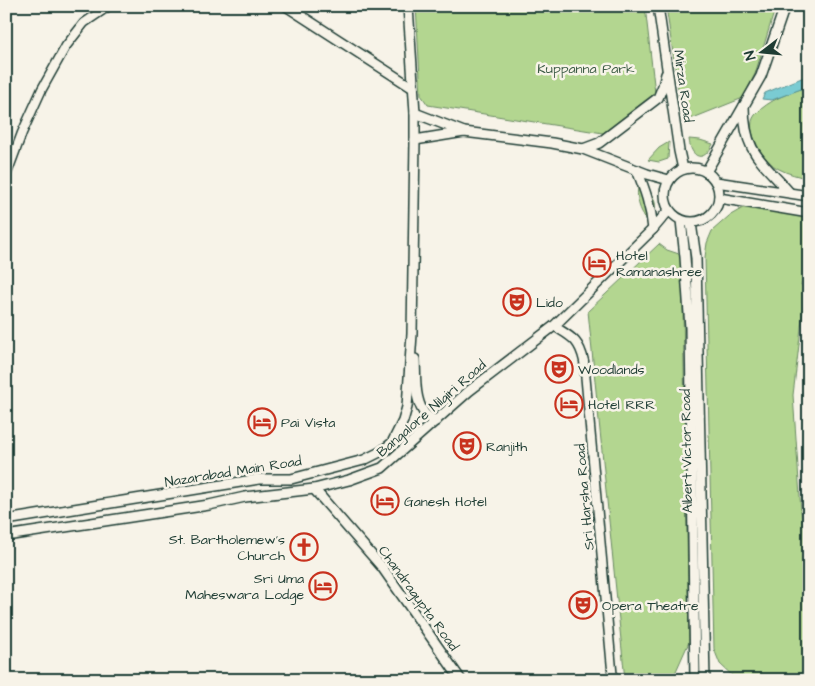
<svg xmlns="http://www.w3.org/2000/svg" width="815" height="686" viewBox="0 0 815 686" font-family="'Architects Daughter',sans-serif">
	<rect width="100%" height="100%" fill="#f7f3e8"/>
	<filter id="ink" filterUnits="userSpaceOnUse"><feTurbulence type="fractalNoise" baseFrequency=".02" numOctaves="2"/><feDisplacementMap in="SourceGraphic" scale="10" xChannelSelector="R" yChannelSelector="G"/><feConvolveMatrix kernelMatrix="1 2 1 2 8 2 1 2 1" color-interpolation-filters="sRGB"/></filter>
	<g filter="url(#ink)">
		<g fill="#b3d690" stroke="#698a62">
			<path d="M416,6H645L655,93L603,133L428,105L421,95Z"/>
			<path d="M666,6H776L755,74L743,98L683,122Z"/>
			<path d="M809,86V179C799,176 788,174 779,169C765,163 743,130 755,115C769,99 790,93 809,86Z"/>
			<path d="M689,139L700,140L713,144C704,163 691,159 689,139Z"/>
			<path d="M669,142L668,159L659,162L648,160L659,148Z"/>
			<path d="M639,182C655,196 661,204 649,223C639,210 635,198 639,182Z"/>
			<path d="M781,204L809,208V258L801,285L806,286L793,395L801,511L809,550V680H737L720,664L714,649L705,257L707,243L712,231L729,216L748,205Z"/>
			<path d="M659,244L667,250L682,255L689,642L672,680H625L588,311Z"/>
		</g>
		<path fill="#7acbd2" stroke="#569293" d="M809,75V86L772,100L762,99L765,93Z"/>
		<g fill="none" stroke-linecap="round" stroke-linejoin="round">
			<g stroke="#1f3d34" stroke-width="11">
				<g id="minor">
					<path d="M6,176L22,133L42,89L66,46L84,23L109,6"/>
					<path d="M554,326C571,337 579,339 584,361L613,680"/>
				</g>
			</g>
			<g stroke="#1f3d34" stroke-width="12">
				<g id="major">
					<path d="M286,6L413,88"/>
					<path d="M658,6L679,151L683,169"/>
					<path d="M744,106C744,153 761,160 789,192"/>
					<path d="M415,113L464,132L552,143L583,149L647,174L669,180"/>
					<path d="M415,140L464,132"/>
					<path d="M583,149L599,143L658,98L663,86L666,74"/>
					<circle cx="692" cy="195" r="27"/>
					<path d="M637,170C645,190 651,207 653,229"/>
					<path d="M706,172L761,76L785,6"/>
					<path d="M716,182L809,196"/>
					<path d="M719,198L809,213"/>
					<path d="M681,220L685,257L690,328L695,680"/>
					<path d="M691,223L696,258L705,680"/>
					<path d="M415,359C416,375 414,397 423,411C425,416 431,418 436,421"/>
					<path d="M314,489L382,567L461,680"/>
					<path d="M6,520L259,479H291L364,460L382,451L392,443L403,421L407,407L412,334L415,140V113L408,6"/>
					<path d="M6,536L209,505L245,497L314,489L349,480L382,468L469,391L554,326L653,229L669,210"/>
				</g>
			</g>
			<use href="#minor" stroke="#f7f3e8" stroke-width="8"/>
			<use href="#major" stroke="#f7f3e8" stroke-width="9"/>
		</g>
	</g>
	<defs>
		<g id="hotel-ring" transform="scale(1.4375)"><circle r="9.5" fill="#f7f3e8" stroke="#c8321e" stroke-width="1.5"/><path d="M-6-4.5h1.5V1H6V5H4.5V3h-9V5H-6ZM-4 0a1.8 1.8 0 1 1 3.6 0ZM.5 0V-2.5h3Q6-2.5 6 0Z" fill="#c8321e"/></g>
		<g id="theatre-ring" transform="scale(1.4375)"><circle r="9.5" fill="#f7f3e8" stroke="#c8321e" stroke-width="1.5"/><path d="M-5-5.5Q0-4 5-5.5V0Q5 5 0 6Q-5 5-5 0ZM-3.3-2.5H-1v1.5H-3.3ZM1-2.5H3.3v1.5H1ZM-2.8 1Q0 5.5 2.8 1Z" fill="#c8321e"/></g>
		<g id="church-ring" transform="scale(1.4375)"><circle r="9.5" fill="#f7f3e8" stroke="#c8321e" stroke-width="1.5"/><path d="M-1.2-6h2.4v3.5h3.3v2.4h-3.3V6h-2.4V-.1h-3.3v-2.4h3.3Z" fill="#c8321e"/></g>
	</defs>
	<g fill-rule="evenodd">
		<use href="#hotel-ring" x="597" y="263"/>
		<use href="#theatre-ring" x="517" y="302"/>
		<use href="#theatre-ring" x="559" y="369"/>
		<use href="#hotel-ring" x="569" y="404"/>
		<use href="#hotel-ring" x="262" y="422"/>
		<use href="#theatre-ring" x="467" y="446"/>
		<use href="#hotel-ring" x="385" y="501"/>
		<use href="#church-ring" x="304" y="547"/>
		<use href="#hotel-ring" x="323" y="586"/>
		<use href="#theatre-ring" x="583" y="605"/>
	</g>
	<g text-anchor="middle" stroke-width="5" stroke-linejoin="round" paint-order="stroke">
		<g font-size="14" fill="#3d5c46" stroke="#f7f3e8">
			<text x="586" y="73">Kuppanna Park</text>
		</g>
		<g font-size="14" fill="#1f3d34" stroke="#f7f3e8">
			<text transform="translate(684 86) rotate(82)" y="5">Mirza Road</text>
			<text transform="translate(431 408) rotate(-41)" y="5">Bangalore Nilgiri Road</text>
			<text transform="translate(686 451) rotate(-91)" y="5">Albert Victor Road</text>
			<text transform="translate(233 471) rotate(-9)" y="5">Nazarabad Main Road</text>
			<text transform="translate(584 497) rotate(-95)" y="5">Sri Harsha Road</text>
			<text transform="translate(419 598) rotate(54)" y="5">Chandragupta Road</text>
		</g>
		<g font-size="14" fill="#1f3d34" stroke="#f7f3e8" text-anchor="start">
			<text x="616" y="260">Hotel<tspan x="616" dy="16">Ramanashree</tspan></text>
			<text x="536" y="307">Lido</text>
			<text x="578" y="374">Woodlands</text>
			<text x="588" y="409">Hotel RRR</text>
			<text x="281" y="427">Pai Vista</text>
			<text x="486" y="451">Ranjith</text>
			<text x="404" y="506">Ganesh Hotel</text>
			<text x="285" y="544" text-anchor="end">St. Bartholemew's<tspan x="285" dy="16">Church</tspan></text>
			<text x="304" y="583" text-anchor="end">Sri Uma<tspan x="304" dy="16">Maheswara Lodge</tspan></text>
			<text x="602" y="610">Opera Theatre</text>
		</g>
	</g>
	<rect width="815" height="686" fill="none" stroke="#f7f3e8" stroke-width="25"/>
	<rect x="12" y="12" width="790" height="661" fill="none" stroke="#1f3d34" stroke-width="2" filter="url(#ink)"/>
	<g transform="translate(762 52) rotate(254)" stroke="#f7f3e8" stroke-width="4" paint-order="stroke">
	<path d="M0-4L9 19L0 12L-9 19Z" fill="#1f3d34"/>
	<text y="-8" font-size="14" font-weight="bold" text-anchor="middle" fill="#1f3d34">N</text>
	</g>
</svg>
